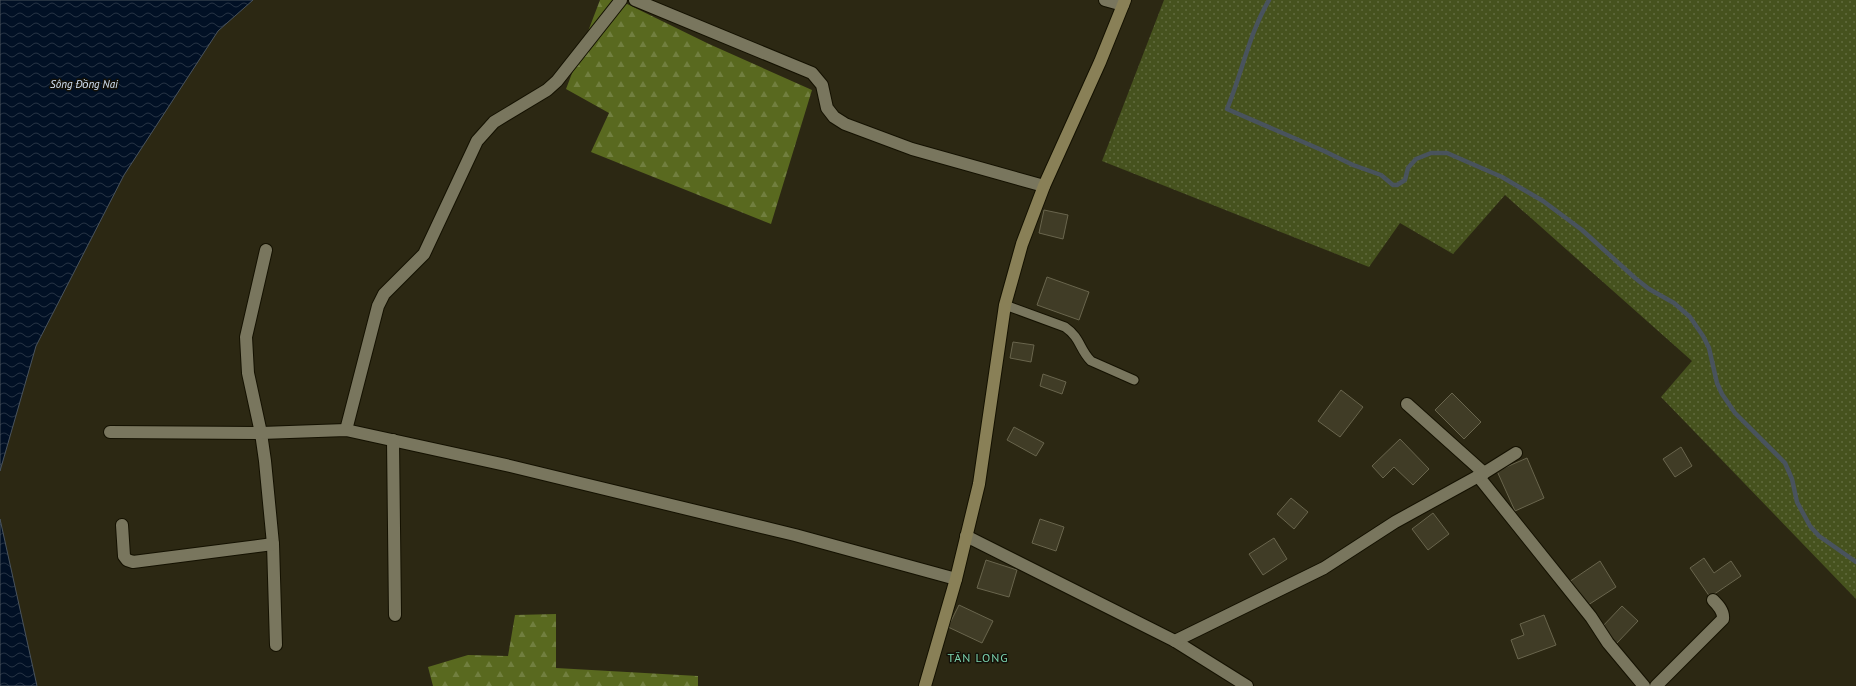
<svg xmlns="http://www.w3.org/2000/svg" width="1856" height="686" viewBox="0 0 1856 686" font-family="'PT Sans',sans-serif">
	<defs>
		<pattern id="grass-dots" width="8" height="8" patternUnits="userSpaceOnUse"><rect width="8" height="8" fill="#46521e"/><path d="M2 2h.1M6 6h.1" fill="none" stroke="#616b3e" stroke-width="1.8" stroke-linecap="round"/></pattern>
		<pattern id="forest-firs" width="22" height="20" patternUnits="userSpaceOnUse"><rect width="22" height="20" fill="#59691f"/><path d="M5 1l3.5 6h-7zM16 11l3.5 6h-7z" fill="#717f3f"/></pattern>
		<pattern id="water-waves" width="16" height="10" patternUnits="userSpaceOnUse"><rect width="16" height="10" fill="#011025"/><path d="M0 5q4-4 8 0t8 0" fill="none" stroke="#263344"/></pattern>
	</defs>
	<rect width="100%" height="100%" fill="#2c2813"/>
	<path fill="url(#grass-dots)" d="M1164,0H1856V599L1661,397L1692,361L1505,195L1453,254L1400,223L1369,267L1102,161Z"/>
	<g fill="url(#forest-firs)">
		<path d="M600,0H619L709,44L812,90L771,224L591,152L609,113L566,89Z"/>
		<path d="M556,614V668L698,676V686H433L428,667L468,655L508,656L515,615Z"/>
	</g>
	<g fill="url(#water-waves)" stroke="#49535d">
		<path d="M0,0H253L218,31L124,175L36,346L0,471Z"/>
		<path d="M0,519L37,686H0Z"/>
	</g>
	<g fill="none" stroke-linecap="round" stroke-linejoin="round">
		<path stroke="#49535d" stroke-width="4.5" d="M1269,0C1249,34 1242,73 1227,109L1324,151L1353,165L1381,175L1393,185H1397L1405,180L1408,168L1416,159L1431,153H1447L1502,177L1543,201L1582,230L1635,278L1649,289L1674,303L1690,317L1703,336L1709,348L1717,383L1722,394L1735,413L1785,463L1792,479L1797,502L1810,526L1819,536L1856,562"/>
	</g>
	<g fill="#403c26" stroke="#69654d">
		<path d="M1044,210L1068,215L1063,239L1039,233Z"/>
		<path d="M1047,277L1089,292L1079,320L1037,305Z"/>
		<path d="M1013,342L1034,345L1031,362L1010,358Z"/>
		<path d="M1043,374L1066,382L1062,394L1040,386Z"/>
		<path d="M1341,390L1363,407L1340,437L1318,421Z"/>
		<path d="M1452,393L1481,422L1464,439L1435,410Z"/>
		<path d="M1014,427L1044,443L1036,456L1007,440Z"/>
		<path d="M1400,439L1429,469L1413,485L1394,467L1383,478L1372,466Z"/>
		<path d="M1681,447L1692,466L1675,477L1663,459Z"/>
		<path d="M1527,458L1544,498L1515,511L1497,471Z"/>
		<path d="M1291,498L1308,512L1294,529L1277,514Z"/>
		<path d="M1433,513L1449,534L1428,550L1412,529Z"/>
		<path d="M1040,519L1064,527L1056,551L1032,543Z"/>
		<path d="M1274,538L1287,559L1263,575L1249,554Z"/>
		<path d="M1704,558L1714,573L1731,561L1741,576L1710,597L1690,568Z"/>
		<path d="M986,560L1017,570L1009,597L977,588Z"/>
		<path d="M1600,561L1616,587L1585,607L1569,582Z"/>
		<path d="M959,605L993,621L982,643L948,627Z"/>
		<path d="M1622,606L1638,621L1616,644L1600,629Z"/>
		<path d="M1544,615L1556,645L1518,659L1511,640L1524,635L1520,624Z"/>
	</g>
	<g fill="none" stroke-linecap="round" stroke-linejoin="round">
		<g stroke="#141100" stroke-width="11">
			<path id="lane" d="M1005,305L1065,327C1081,338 1079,349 1091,361L1134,380"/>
		</g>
		<g stroke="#141100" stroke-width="14">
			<g id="street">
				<path d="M635,0L812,73L822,85L827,108L834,117L845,124L912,149L1044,186"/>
				<path d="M1105,0L1123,5"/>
				<path d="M266,250L246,337L248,373L261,433L265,461L273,544L276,645"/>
				<path d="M1407,404L1484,473"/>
				<path d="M346,430L378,306L384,294L424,254L477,141L494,122L547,90L557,81L621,0"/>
				<path d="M110,432L261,433L346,430L510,466L795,535L956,579"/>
				<path d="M393,440L395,615"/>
				<path d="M1478,476L1591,617L1608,643L1644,686"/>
				<path d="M122,525L124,556L127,560L133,562L273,544"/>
				<path d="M966,536L1175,641L1247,686"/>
				<path d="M1175,641L1324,568L1395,522L1484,473L1516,453"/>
				<path d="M1656,686L1723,619C1724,611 1718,605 1713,600"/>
			</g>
		</g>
		<g stroke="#141100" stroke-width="14">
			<path id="secondary" d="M925,686L956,579L979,484L1005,305L1022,244L1044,186L1100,62L1125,0"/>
		</g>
		<use href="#lane" stroke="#79765e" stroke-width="9"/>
		<use href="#street" stroke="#79765e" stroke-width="12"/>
		<use href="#secondary" stroke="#898057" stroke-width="12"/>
	</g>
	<g text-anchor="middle" stroke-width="3" stroke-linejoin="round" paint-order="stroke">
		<g font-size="11" font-style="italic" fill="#d3e2f5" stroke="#131108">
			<text x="84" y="88">Sông Đồng Nai</text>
		</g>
		<g font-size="12" letter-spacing="1" fill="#7cd3af" stroke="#131108">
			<text x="978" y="662">TÂN LONG</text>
		</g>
	</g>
</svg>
